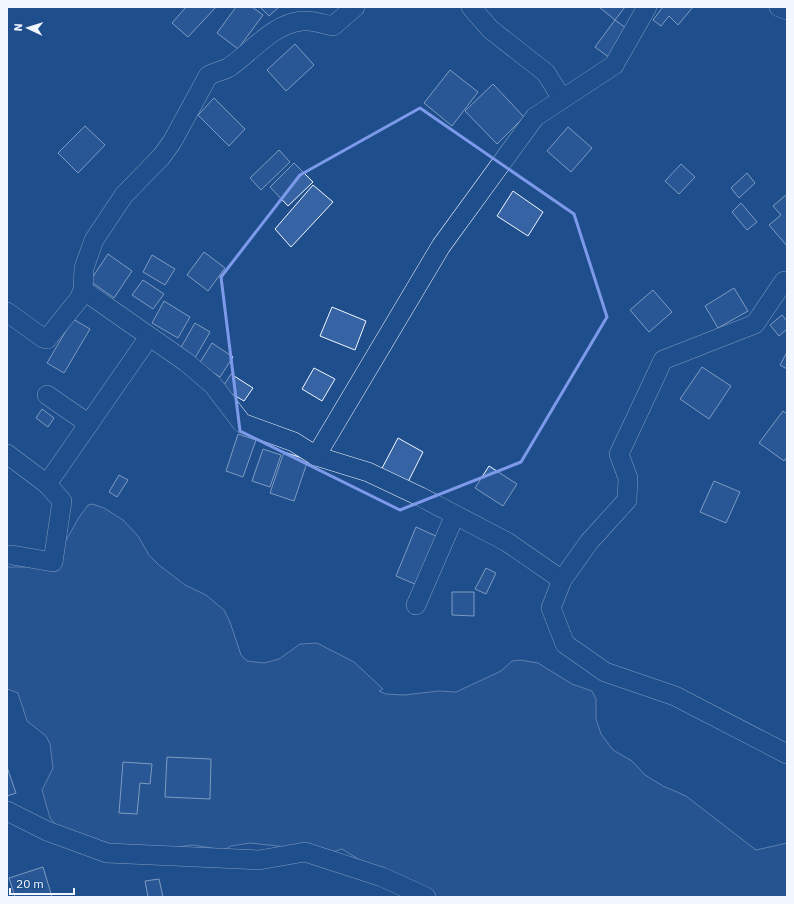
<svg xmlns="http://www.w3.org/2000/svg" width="794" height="904" viewBox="0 0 794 904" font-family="'IBM Plex Sans',sans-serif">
	<rect width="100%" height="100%" fill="#1f4e8c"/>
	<path fill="#305b95" stroke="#a8bbd7" d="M92,504L104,508L123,520L138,536L149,555L159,565L185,585L206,595L224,610L230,622L241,655L247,661L264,663L279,659L300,644L317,643L354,662L383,689L379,691L386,694L404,695L439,691L456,692L501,671L512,661L520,660L538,663L572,684L592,691L596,699V719L601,734L613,750L632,761L645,775L663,786L686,796L756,850L787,843V897H436L429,891L358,859L342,849L332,852L250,843L231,846L224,850L192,845L136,853L57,826L50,818L42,790L53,768L50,744L46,736L27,721L18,693L7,689V567H25L64,544L78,519L88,505Z"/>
	<g fill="#3563a3" stroke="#f2f6ff">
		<path d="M186,7H216L188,37L172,23Z"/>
		<path d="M236,7H252L263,15L238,49L217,33Z"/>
		<path d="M260,7H279L269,16Z"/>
		<path d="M599,7H625L615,20Z"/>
		<path d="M663,7H693L678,25L669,16L661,26L653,20Z"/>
		<path d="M615,20L630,31L610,58L595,47Z"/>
		<path d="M295,44L314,65L286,91L267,70Z"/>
		<path d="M450,70L478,92L452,126L424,103Z"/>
		<path d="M493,84L524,117L497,144L465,111Z"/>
		<path d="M214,98L245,129L229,146L198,115Z"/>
		<path d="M85,126L105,145L78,173L58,153Z"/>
		<path d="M568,127L592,148L571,172L547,151Z"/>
		<path d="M279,150L290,162L261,190L250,178Z"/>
		<path d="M294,163L313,182L288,206L270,187Z"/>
		<path d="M681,164L695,177L679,194L665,181Z"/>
		<path d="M747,173L755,183L739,198L731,188Z"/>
		<path d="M313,185L333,202L291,247L275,229Z"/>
		<path d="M513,191L543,212L528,236L497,216Z"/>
		<path d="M787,194V246L769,225L781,215L773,206Z"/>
		<path d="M741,203L757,222L747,230L732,212Z"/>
		<path d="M204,252L225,268L208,291L187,275Z"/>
		<path d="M108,254L132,271L114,298L90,281Z"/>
		<path d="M152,255L175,269L165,285L143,272Z"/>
		<path d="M143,280L164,294L153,309L132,295Z"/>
		<path d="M734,288L748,311L718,328L705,306Z"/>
		<path d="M653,290L672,312L649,332L630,310Z"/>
		<path d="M164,301L190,317L178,338L152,323Z"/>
		<path d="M332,307L366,321L355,350L320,336Z"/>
		<path d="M782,315L787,321V329L779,336L770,325Z"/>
		<path d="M73,319L90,329L64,373L47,363Z"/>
		<path d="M195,323L210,332L195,358L180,349Z"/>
		<path d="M212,343L233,357L220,377L199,364Z"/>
		<path d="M787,352V369L780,365Z"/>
		<path d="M702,367L731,386L709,419L680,399Z"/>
		<path d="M314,368L335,379L322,401L302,389Z"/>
		<path d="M231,374L253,388L244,401L222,388Z"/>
		<path d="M42,409L54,418L48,427L36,418Z"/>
		<path d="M783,411L787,414V457L784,461L759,443Z"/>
		<path d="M238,434L256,440L243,477L226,471Z"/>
		<path d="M398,438L423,452L406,486L380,472Z"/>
		<path d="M263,449L281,455L270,487L252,481Z"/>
		<path d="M284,452L308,460L294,501L270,493Z"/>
		<path d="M489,466L517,484L503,506L475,488Z"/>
		<path d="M119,475L128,480L117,497L109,492Z"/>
		<path d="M714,481L740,492L726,523L700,512Z"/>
		<path d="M416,527L438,537L417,585L396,576Z"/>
		<path d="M486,568L496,573L486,594L475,589Z"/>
		<path d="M452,592H474V616L452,615Z"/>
		<path d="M167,757L211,759L210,799L165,797Z"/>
		<path d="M123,762L152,764L150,784L140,783L137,814L119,813Z"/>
		<path d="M7,767L16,793L7,796Z"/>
		<path d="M43,867L52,897H15L9,878Z"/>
		<path d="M159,879L163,897H148L145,881Z"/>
	</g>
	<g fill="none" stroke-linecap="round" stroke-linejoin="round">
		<g stroke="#f2f6ff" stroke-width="20">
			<g id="street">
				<path d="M471,7L490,29L546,73L562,99"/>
				<path d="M779,7L787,10"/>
				<path d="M83,290L186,362L213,385L242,423L294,442L316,456L368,472L421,497L507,542L562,580L551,608L565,644L605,672L675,696L787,754"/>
				<path d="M7,312L43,338L47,339L79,299L83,290L84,268L94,240L124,195L161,157L172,142L208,76C214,72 222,71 228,68C252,52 272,24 302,21C312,20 323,24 333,26L355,7"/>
				<path d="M47,395L89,424"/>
				<path d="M7,454L47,484L149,337"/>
				<path d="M316,456L441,246L535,117L614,65L647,7"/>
				<path d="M12,555L53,562L62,501L47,484"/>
				<path d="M562,580L589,542L627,500L628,478L619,454L663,360L755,324L784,281"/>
				<path d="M416,605L455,515"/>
				<path d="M7,811L47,831L107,853L259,860L305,852L382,877L426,897"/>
			</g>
		</g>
		<use href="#street" stroke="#1f4e8c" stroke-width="19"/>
	</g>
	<path d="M0 0H794V904H0ZM420,108L574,214L607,317L521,462L400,510L240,431L221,277L300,175Z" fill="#1f4e8c" fill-opacity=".55" fill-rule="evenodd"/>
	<path fill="none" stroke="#7d9aea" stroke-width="3" stroke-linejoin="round" d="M420,108L574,214L607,317L521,462L400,510L240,431L221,277L300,175Z"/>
	<rect width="794" height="904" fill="none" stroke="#f2f6ff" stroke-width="16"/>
	<g transform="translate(28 28) rotate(274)" stroke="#1f4e8c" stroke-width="3" paint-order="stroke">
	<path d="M0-3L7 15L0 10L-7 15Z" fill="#f2f6ff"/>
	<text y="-6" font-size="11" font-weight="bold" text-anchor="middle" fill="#f2f6ff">N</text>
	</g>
	<path d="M10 888v6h64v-6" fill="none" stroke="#f2f6ff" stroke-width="2"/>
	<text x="16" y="888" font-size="12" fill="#f2f6ff" stroke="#1f4e8c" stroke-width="3" paint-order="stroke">20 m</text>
</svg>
